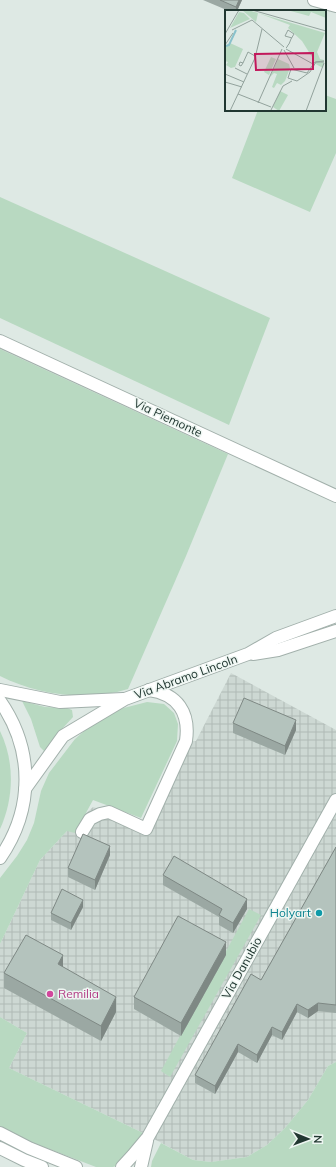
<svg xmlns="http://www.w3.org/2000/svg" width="336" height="1167" viewBox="0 0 336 1167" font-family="Mulish,sans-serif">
	<defs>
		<pattern id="industrial-grid" width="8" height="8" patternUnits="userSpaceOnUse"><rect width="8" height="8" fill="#cdd8d3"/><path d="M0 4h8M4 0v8" fill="none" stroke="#b0bab6"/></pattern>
	</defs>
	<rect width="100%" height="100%" fill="#dee9e4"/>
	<path fill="url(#industrial-grid)" d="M231,673L336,730V1062L328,1066L308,1100L285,1128L267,1145L247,1157L211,1162L193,1160L143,1133L9,1068L27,1033L0,1017V944L40,860L67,831L93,807L109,812L146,829L186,741H196Z"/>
	<g fill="#b8d9c1">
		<path d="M325,95L336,99V153L310,212L232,178L258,110H325Z"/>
		<path d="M0,197L270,318L229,425L0,318Z"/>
		<path d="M0,349L228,454L186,556L128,689C87,702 38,695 0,676Z"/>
		<path d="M22,701L45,707L67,708L72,710L73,717L61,730L44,751L40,747L31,719Z"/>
		<path d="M147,702L164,704L174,713L178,724L177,741L141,818L93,800L75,833L67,831L40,860L0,944V878L17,856L27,840L34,823L41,791L49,773L75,739L90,726L112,711Z"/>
		<path d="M0,731C15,762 14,798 0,829Z"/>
		<path d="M249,909L261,915L170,1077L161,1071Z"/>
		<path d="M0,1017L27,1033L9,1068L143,1133L131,1153L121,1164L113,1167H96L31,1142L0,1126Z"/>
		<path d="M336,1062V1167H151L152,1161L161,1143L193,1160L211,1162L247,1157L267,1145L285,1128L308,1100L328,1066Z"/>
	</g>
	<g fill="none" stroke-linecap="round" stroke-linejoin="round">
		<g stroke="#a2b0ab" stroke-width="14">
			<g id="minor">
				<path d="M314,0L336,6"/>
				<path d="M0,341L336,496"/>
				<path d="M253,654L278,650L336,631"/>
				<path d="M0,690L60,702L123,699"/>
				<path d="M0,701C34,750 34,809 0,858"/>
				<path d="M25,789L63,736L125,699L248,654L276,638L336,616"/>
				<path d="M82,832L90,819L100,814L109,812L146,829L186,741C190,713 178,694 149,690"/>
				<path d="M0,1133L29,1148L76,1167"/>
				<path d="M0,1148L24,1160L42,1167"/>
				<path d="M122,1167L133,1155L148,1137L336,800"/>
				<path d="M141,1167L147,1141"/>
			</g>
		</g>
		<use href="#minor" stroke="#fff" stroke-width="12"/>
	</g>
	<g fill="#9ba8a3">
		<path d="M203,0H242L237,11H229Z"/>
		<path d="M233,723L296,730L285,755L233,733Z"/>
		<path d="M336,847V1013L318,1011L308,1018L297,1012L282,1040L272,1035L257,1063L238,1052L215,1094L195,1083V1075L261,980Z"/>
		<path d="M110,855L95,890L68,877V868Z"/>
		<path d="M163,875L247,909L233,933L219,925V917L163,885Z"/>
		<path d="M83,907L71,930L51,920V913Z"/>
		<path d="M226,955L181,1036L134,1009V997Z"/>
		<path d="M63,967L116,1012L101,1041L4,988V973Z"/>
	</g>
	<g fill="#7e8884">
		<path d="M239,0H242L237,11H236V7Z"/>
		<path d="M296,720V730L285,755V746Z"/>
		<path d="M110,846V855L95,890V880Z"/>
		<path d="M247,899V909L233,933V923Z"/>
		<path d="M83,900V907L71,930V923Z"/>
		<path d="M226,942V955L181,1036V1023Z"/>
		<path d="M63,955V971L58,964Z"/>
		<path d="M116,997V1012L101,1041V1026Z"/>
		<path d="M318,1003V1011L308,1018V1010Z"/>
		<path d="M297,1004V1012L282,1040V1032Z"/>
		<path d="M272,1027V1035L257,1063V1055Z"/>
		<path d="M238,1044V1052L215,1094V1086Z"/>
	</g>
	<g fill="#b4c3bd" stroke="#7e8884">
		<path d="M220,0H239L236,7Z"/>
		<path d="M244,698L296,720L285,746L233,723Z"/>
		<path d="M83,834L110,846L95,880L68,868Z"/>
		<path d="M336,847V1005L318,1003L308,1010L297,1004L282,1032L272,1027L257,1055L238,1044L215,1086L195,1075L251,974L261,980Z"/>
		<path d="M174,856L247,899L233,923L219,915L222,909L163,875Z"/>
		<path d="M62,889L83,900L71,923L51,913Z"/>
		<path d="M178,916L226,942L181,1023L134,997Z"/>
		<path d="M26,935L63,955L58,964L116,997L101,1026L4,973Z"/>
	</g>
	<circle fill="#0f9aa8" stroke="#eef6f2" stroke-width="1.5" cx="319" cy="913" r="4"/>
	<circle fill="#d1479c" stroke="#eef6f2" stroke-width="1.5" cx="50" cy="994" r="4"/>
	<g text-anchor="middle" stroke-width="3" stroke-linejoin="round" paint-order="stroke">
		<g font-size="12" fill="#213731" stroke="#eef6f2">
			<text transform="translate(168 418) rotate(25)" y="4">Via Piemonte</text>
			<text transform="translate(186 677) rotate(-20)" y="4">Via Abramo Lincoln</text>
			<text transform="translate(242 968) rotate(-61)" y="4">Via Danubio</text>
		</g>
		<g font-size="12" fill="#0d838f" stroke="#eef6f2" text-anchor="end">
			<text x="311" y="917">Holyart</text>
		</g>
		<g font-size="12" fill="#b23c85" stroke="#eef6f2" text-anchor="start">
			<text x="58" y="998">Remilia</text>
		</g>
	</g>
	<g transform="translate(225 10)">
		<rect width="101" height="101" fill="#dee9e4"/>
		<path d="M17,0H23L100,23L92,42L95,49L99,50L98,58L87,52V47L77,31L63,18L65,15L33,3L31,12ZM62,0H101V8L86,2L84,6ZM14,2L19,3L25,9L5,18ZM46,47L51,49L44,65L39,62ZM53,49L64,54L65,58L60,71L56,75L52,73L49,78L47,77L52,64L49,63L45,67ZM55,81L63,85L54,101L48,97Z" fill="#b8d9c1"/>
		<path d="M5,33L18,39L10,57L6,58L1,55L3,52L0,51V36Z" fill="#b8d9c1"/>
		<path fill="none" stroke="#89c1cb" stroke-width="2" d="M1,36L4,35L11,20"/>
		<path fill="none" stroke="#92a29c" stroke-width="1" d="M27,0L101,21M7,20L27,10L59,37M0,24L14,0M0,35L8,23M61,38L62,37L63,35L64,34L66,29L69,24L63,20L60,26L67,28M61,39L88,54M59,40L69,58M99,52H91L85,62L72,71L63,68L66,59L82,63L90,52L99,51M18,53L16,56L14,55L15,52L18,53L23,42L30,46M10,58L22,64M0,64L19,72M0,72L17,77M13,84L46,97M33,93L57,39M46,100L58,76L67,71M5,101L30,48L37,19M81,101L99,53"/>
		<path fill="#c2185b" fill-opacity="0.15" stroke="#c2185b" stroke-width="2" d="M88,43V59L31,60L30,44Z"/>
		<rect width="101" height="101" fill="none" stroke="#213731" stroke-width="2"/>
	</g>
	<g transform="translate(308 1139) rotate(91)" stroke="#eef6f2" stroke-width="3" paint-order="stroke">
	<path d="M0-3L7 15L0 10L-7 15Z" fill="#213731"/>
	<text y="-6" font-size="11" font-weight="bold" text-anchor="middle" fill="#213731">N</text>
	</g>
</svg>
